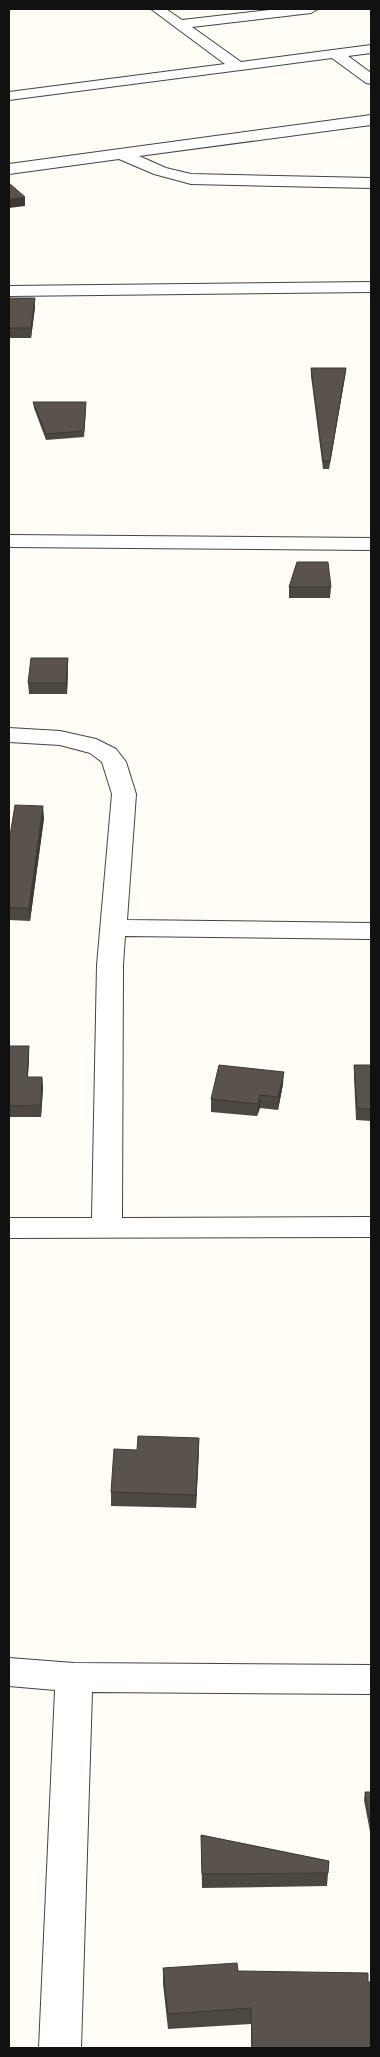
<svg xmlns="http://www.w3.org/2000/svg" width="380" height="2057" viewBox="0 0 380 2057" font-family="'Playfair Display',serif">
	<rect width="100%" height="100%" fill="#fffdf5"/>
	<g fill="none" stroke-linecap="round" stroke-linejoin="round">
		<g stroke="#444" stroke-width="2">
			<g id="minor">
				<path d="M151,9H166L182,20L278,9H318L311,13L192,27L241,62L371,45V53L348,56L371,73V84L366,83L332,58L9,100V92L225,64Z"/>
				<path d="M371,115V125L139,156L166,168L191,174L371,178V188L191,184L154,174L119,159L9,174V164Z"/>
				<path d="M371,282V292L9,296V286Z"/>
				<path d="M9,535L371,538V550L9,547Z"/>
				<path d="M9,728L60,731L96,739L116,749L126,762L136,794L127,920L371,923V939L125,936L123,965L122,1218L371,1217V1237L9,1238V1218H92L97,965L112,794L102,762L90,753L60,745L9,742Z"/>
				<path d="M9,1658L74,1663L371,1665V1694L92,1692L81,2048H39L55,1690L9,1686Z"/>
			</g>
		</g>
		<use href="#minor" fill="#fff" fill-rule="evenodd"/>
	</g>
	<g fill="#4d4742">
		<path d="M9,298H35V307L31,338H9Z"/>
		<path d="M311,368H346L345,376L329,469H323L311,376Z"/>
		<path d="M33,402L86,408L84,437L46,440L34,408Z"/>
		<path d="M289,587H331L330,598H289Z"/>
		<path d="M68,669L67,694H29L28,683Z"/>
		<path d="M44,818L30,921L9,920V842Z"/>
		<path d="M9,1046H29V1057L28,1077H42L43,1088L41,1117H9Z"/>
		<path d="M354,1065H371V1121L356,1120L354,1077Z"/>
		<path d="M283,1084L278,1110L260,1108L257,1116L211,1112V1099Z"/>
		<path d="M199,1438L196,1508L111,1506V1492L137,1450Z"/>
		<path d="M365,1792H371V1837L364,1800Z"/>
		<path d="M201,1835L329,1861L327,1886L202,1888Z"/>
		<path d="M163,1968L238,1971L368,1982L371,2048H251V2024L168,2029L163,1984Z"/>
	</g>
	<g fill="#3f3936">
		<path d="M25,197V206L9,208V199Z"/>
		<path d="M35,298V307L31,338V328Z"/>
		<path d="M346,368L345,376L329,469L330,461Z"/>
		<path d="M68,658V669L67,694L66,683Z"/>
		<path d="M43,806L44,818L30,921L29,908Z"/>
		<path d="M29,1046V1057L27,1088V1077Z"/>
		<path d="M284,1072L283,1084L278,1110V1097Z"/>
		<path d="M42,1077L43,1088L41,1117V1105Z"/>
		<path d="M260,1095V1108L257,1116L258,1104Z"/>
		<path d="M199,1438V1451L196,1508V1495Z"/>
	</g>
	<g fill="#5a524d" stroke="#3f3936">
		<path d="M9,183L25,197L9,199Z"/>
		<path d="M9,298H35L31,328H9Z"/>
		<path d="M311,368H346L330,461H323Z"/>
		<path d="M33,402H86L84,431L46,434Z"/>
		<path d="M297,562H328L331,587H289Z"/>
		<path d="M31,658H68L66,683H28Z"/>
		<path d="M15,805L43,806L29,908H9V842Z"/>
		<path d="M9,1046H29L27,1077H42L41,1105L9,1106Z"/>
		<path d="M219,1065L284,1072L278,1097L260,1095L258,1104L211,1099Z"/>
		<path d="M354,1065H371V1109L357,1108Z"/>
		<path d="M138,1436L199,1438L196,1495L111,1492L114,1449L137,1450Z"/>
		<path d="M365,1792H371V1827Z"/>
		<path d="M201,1835L329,1861L328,1873L202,1874Z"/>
		<path d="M237,1963L238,1971L368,1973V1982H371V2048H252L251,2008L168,2014L163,1968Z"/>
	</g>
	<rect width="380" height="2057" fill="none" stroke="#111111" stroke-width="20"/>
</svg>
